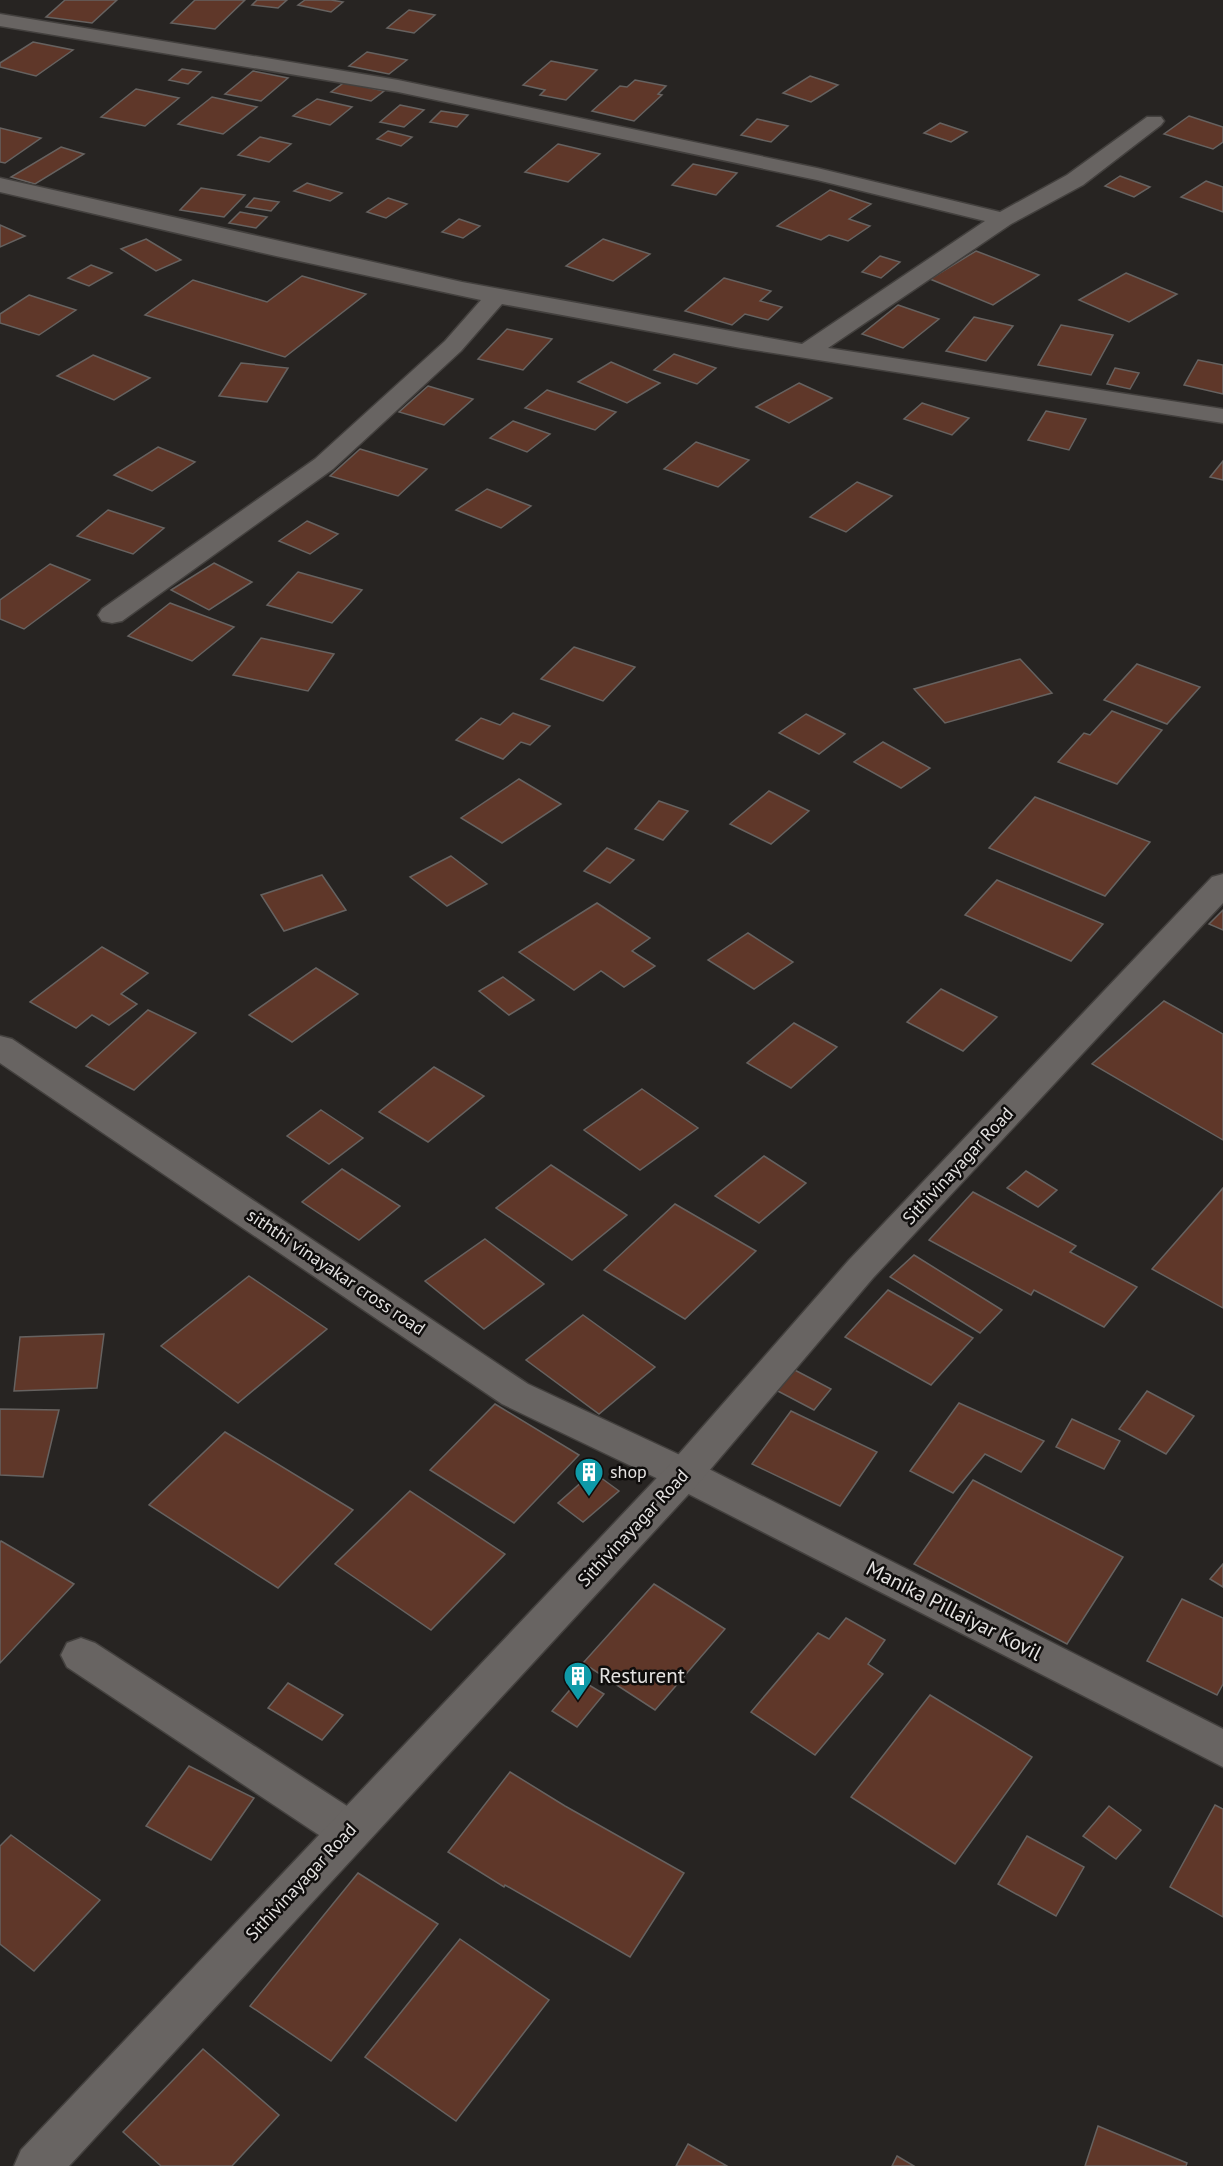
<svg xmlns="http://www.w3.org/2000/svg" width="1223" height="2166" viewBox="0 0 1223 2166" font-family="'PT Sans',sans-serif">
	<rect width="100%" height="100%" fill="#272422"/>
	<g fill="#5f3729" stroke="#666260" stroke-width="1.5">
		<path d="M65,0H117L92,23L46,17Z"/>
		<path d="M195,0H245L215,29L171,23Z"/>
		<path d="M257,0H287L278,8L252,5Z"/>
		<path d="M305,0H331L343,2L331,12L298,5Z"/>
		<path d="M409,10L435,15L414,33L387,28Z"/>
		<path d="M33,42L73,50L36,76L0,67V63Z"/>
		<path d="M367,52L407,60L389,74L349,66Z"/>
		<path d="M551,61L597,70L566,100L540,95L545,90L523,85Z"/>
		<path d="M182,69L201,72L188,84L169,80Z"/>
		<path d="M253,71L288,78L261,101L225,94Z"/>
		<path d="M810,76L838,85L811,102L783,93Z"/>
		<path d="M635,80L666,86L658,94L662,95L634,121L592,111L620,86L627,87Z"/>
		<path d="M345,82L384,91L371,101L331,92Z"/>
		<path d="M136,89L179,98L145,126L101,117Z"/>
		<path d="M212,97L257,107L223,134L178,124Z"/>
		<path d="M317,99L352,107L330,125L293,116Z"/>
		<path d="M400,105L424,110L404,127L380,122Z"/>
		<path d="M441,111L468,115L457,127L430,122Z"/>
		<path d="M1189,116L1223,127V142L1213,149L1164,134Z"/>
		<path d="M757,119L788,126L771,142L741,135Z"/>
		<path d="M940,123L967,132L951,142L924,133Z"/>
		<path d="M0,128L41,138L5,163L0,162Z"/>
		<path d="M388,131L412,137L401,146L377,139Z"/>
		<path d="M260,137L291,144L269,162L238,155Z"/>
		<path d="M558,144L600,154L568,182L525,172Z"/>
		<path d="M61,147L84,154L35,184L11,177Z"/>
		<path d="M693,164L737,173L716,195L672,185Z"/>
		<path d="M1120,176L1150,187L1134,197L1105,186Z"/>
		<path d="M1206,181L1223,187V212L1181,197Z"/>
		<path d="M307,183L342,193L330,201L294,191Z"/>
		<path d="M201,188L245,195L224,217L180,210Z"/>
		<path d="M830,190L871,204L849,219L870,226L848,241L829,235L821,240L777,226Z"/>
		<path d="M254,198L279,202L271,211L246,207Z"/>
		<path d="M388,198L407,204L386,218L367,212Z"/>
		<path d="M240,212L267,217L256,228L229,223Z"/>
		<path d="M459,219L480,226L463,238L442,232Z"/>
		<path d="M0,225L25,236L0,247Z"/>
		<path d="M146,239L181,260L156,271L121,249Z"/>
		<path d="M603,239L650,254L613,281L566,266Z"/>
		<path d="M976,251L1039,275L993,305L930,279Z"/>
		<path d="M880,256L900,262L881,278L862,272Z"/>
		<path d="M91,265L112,273L89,286L68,278Z"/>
		<path d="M1126,273L1177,294L1129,322L1079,300Z"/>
		<path d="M302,276L366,294L285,357L145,315L193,280L267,302Z"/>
		<path d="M724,278L771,291L760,301L782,307L768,320L745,314L732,325L685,311Z"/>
		<path d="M29,295L76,310L39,335L0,323V314Z"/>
		<path d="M898,305L939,319L903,348L862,334Z"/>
		<path d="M974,317L1013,326L986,361L946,351Z"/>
		<path d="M1061,325L1113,335L1091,375L1038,365Z"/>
		<path d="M507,329L552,339L523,370L478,359Z"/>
		<path d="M674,354L716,368L697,384L654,370Z"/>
		<path d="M93,355L150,378L114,400L57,376Z"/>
		<path d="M1198,360L1223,365V394L1184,385Z"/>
		<path d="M611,362L660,383L627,403L578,382Z"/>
		<path d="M241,363L288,368L267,402L219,396Z"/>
		<path d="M1115,368L1139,373L1130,389L1107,384Z"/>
		<path d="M799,383L832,398L789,423L756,407Z"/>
		<path d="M428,386L473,399L444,425L399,412Z"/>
		<path d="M547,390L616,412L595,430L525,408Z"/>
		<path d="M922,403L969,418L952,435L904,419Z"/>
		<path d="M1046,411L1086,419L1069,450L1028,440Z"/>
		<path d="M513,421L550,434L527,452L490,438Z"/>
		<path d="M696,442L749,460L718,487L664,469Z"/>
		<path d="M158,447L195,462L152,491L114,475Z"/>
		<path d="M360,449L427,469L398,496L330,476Z"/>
		<path d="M1223,461V480L1210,477Z"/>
		<path d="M857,482L892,496L846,532L810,517Z"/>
		<path d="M487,489L531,506L501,528L456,510Z"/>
		<path d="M108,510L164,528L133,554L77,536Z"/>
		<path d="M307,521L338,534L310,554L279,541Z"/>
		<path d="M214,563L252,582L209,610L171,590Z"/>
		<path d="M50,564L90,580L24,629L0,619V600Z"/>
		<path d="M298,572L362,590L332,623L267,605Z"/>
		<path d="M170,603L234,627L192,661L128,636Z"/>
		<path d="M261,638L334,654L308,691L233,675Z"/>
		<path d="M574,647L635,667L603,701L541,679Z"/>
		<path d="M1020,659L1052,693L945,723L914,689Z"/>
		<path d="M1137,664L1200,687L1167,724L1104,700Z"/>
		<path d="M1112,711L1162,730L1117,784L1058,762L1084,733L1090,735Z"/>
		<path d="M513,713L550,726L530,745L521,742L503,759L456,740L481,718L500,725Z"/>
		<path d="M806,714L845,734L819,754L779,733Z"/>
		<path d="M883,742L930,768L901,788L854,762Z"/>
		<path d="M519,779L561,804L502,843L461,818Z"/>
		<path d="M769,791L809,811L771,844L730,824Z"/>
		<path d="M1035,797L1150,842L1105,896L989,848Z"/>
		<path d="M659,801L688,811L663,840L635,829Z"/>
		<path d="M607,848L634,860L610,883L584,871Z"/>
		<path d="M451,856L487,884L447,906L410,877Z"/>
		<path d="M322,875L346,910L284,931L261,895Z"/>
		<path d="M997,880L1103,924L1071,961L965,915Z"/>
		<path d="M597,903L650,938L632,951L655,966L624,987L601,971L574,990L519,952Z"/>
		<path d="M1223,910V930L1209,924Z"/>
		<path d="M748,933L793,962L754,989L708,960Z"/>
		<path d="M102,947L148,973L121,994L137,1004L109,1025L92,1015L76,1028L30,1002Z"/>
		<path d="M316,968L358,994L292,1042L249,1015Z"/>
		<path d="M503,977L534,1000L509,1015L479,991Z"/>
		<path d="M941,989L997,1017L963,1051L907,1022Z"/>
		<path d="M1164,1001L1223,1034V1140L1092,1064Z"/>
		<path d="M148,1010L196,1033L134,1090L86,1066Z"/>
		<path d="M794,1023L837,1047L791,1088L747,1063Z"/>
		<path d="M434,1067L484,1096L428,1142L379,1112Z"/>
		<path d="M642,1089L698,1128L640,1170L584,1130Z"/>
		<path d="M321,1110L363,1138L329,1164L287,1136Z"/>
		<path d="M764,1156L806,1183L759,1223L715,1196Z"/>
		<path d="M551,1165L627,1215L572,1260L496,1208Z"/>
		<path d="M342,1169L400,1206L359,1240L302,1202Z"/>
		<path d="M1026,1171L1057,1190L1038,1207L1007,1188Z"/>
		<path d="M1223,1188V1308L1152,1269Z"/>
		<path d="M973,1192L1076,1246L1070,1252L1137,1287L1104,1327L1034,1290L1031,1295L929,1240Z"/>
		<path d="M675,1204L756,1251L685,1319L604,1270Z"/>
		<path d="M485,1239L544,1284L484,1329L425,1281Z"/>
		<path d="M914,1255L1002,1310L980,1333L890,1277Z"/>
		<path d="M249,1276L327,1329L238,1403L161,1346Z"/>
		<path d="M888,1290L973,1338L931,1385L845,1337Z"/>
		<path d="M583,1315L655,1367L599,1414L526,1360Z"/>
		<path d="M104,1334L97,1388L14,1391L20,1337Z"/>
		<path d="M789,1367L831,1389L814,1410L772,1388Z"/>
		<path d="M1147,1391L1194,1416L1166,1454L1119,1429Z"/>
		<path d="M959,1403L1044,1441L1021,1472L985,1454L953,1493L910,1471Z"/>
		<path d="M495,1404L579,1455L514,1523L430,1470Z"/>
		<path d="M0,1409L59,1410L43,1477L0,1475Z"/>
		<path d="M791,1411L877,1452L840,1506L752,1464Z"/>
		<path d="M1072,1419L1120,1441L1104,1469L1056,1447Z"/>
		<path d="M225,1432L353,1510L278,1588L149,1505Z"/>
		<path d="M593,1472L619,1491L583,1522L558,1503Z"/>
		<path d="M973,1480L1123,1557L1067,1644L914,1564Z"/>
		<path d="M410,1491L505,1554L431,1630L335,1564Z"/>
		<path d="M1,1541L74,1584L0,1663V1543Z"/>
		<path d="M1223,1564V1587L1210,1579Z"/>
		<path d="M654,1584L725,1629L655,1710L583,1663Z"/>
		<path d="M1182,1599L1223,1618V1684L1217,1695L1147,1661Z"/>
		<path d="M846,1618L885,1640L868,1664L883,1674L815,1755L751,1712L818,1633L829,1639Z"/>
		<path d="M579,1679L604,1694L577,1727L552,1711Z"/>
		<path d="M288,1683L343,1715L322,1740L268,1708Z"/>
		<path d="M930,1695L1032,1757L955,1864L851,1797Z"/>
		<path d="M189,1766L254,1798L211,1860L146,1826Z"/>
		<path d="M510,1772L565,1806L684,1873L630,1957L505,1885L504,1887L448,1852Z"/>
		<path d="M1215,1805L1223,1809V1917L1170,1887Z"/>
		<path d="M1109,1806L1141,1830L1116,1859L1083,1836Z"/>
		<path d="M11,1835L100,1900L34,1971L0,1944V1846Z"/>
		<path d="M1027,1836L1084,1867L1056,1916L998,1884Z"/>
		<path d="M358,1873L438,1924L331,2061L250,2006Z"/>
		<path d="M460,1939L549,2000L456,2121L365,2057Z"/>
		<path d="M203,2049L279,2115L232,2166H161L123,2132Z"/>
		<path d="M1098,2126L1187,2163L1186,2166H1085Z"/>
		<path d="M688,2144L727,2166H676Z"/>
		<path d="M897,2156L914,2166H892Z"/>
	</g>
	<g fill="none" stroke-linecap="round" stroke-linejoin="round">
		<g stroke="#43403e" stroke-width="3">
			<g id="minor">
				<path d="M0,14L398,80L817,168L1000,212L1067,175L1147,117H1161L1164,121L1161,125L1083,185L1011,224L828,348L1223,409V423L741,348L502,304L461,351L333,469L122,621L112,623L102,621L98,615L102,609L315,459L445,341L481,300L276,256L0,192V178L462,282L802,344L985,221L817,180L398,92L0,26Z"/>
				<path d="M0,1036L12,1039L528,1384L697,1463L1223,1729V1767L671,1485L502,1404L0,1063Z"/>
				<path d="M81,1638L95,1643L364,1817L370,1831L364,1845L349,1850L334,1845L67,1667L61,1655L67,1643Z"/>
			</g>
		</g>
		<g stroke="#43403e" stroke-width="3">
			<path id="tertiary" d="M1223,874V903L873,1278L697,1485L69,2166H14L21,2150L671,1463L849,1260L1212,877Z"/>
		</g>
		<use href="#minor" fill="#686462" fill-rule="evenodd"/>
		<use href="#tertiary" fill="#686462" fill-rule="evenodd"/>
	</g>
	<defs>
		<g id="building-pin" transform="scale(1.5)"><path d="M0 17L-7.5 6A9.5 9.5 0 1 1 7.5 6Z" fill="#0f9aa8" stroke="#0f0d0c"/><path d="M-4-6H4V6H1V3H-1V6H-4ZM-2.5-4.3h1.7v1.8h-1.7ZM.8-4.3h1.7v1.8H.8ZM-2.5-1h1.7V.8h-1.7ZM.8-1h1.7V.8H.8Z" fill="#fff"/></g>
	</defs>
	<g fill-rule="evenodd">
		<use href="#building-pin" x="589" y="1472"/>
		<use href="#building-pin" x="578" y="1676"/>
	</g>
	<g text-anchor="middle" stroke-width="5" stroke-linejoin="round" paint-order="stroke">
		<g font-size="18" fill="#e4e2e1" stroke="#0f0d0c">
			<text transform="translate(958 1166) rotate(-47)" y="6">Sithivinayagar Road</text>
			<text transform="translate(336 1272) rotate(34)" y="6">siththi vinayakar cross road</text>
			<text transform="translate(633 1528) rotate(-47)" y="6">Sithivinayagar Road</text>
			<text transform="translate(301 1882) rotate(-47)" y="6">Sithivinayagar Road</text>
		</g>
		<g font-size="18" fill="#e4e2e1" stroke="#0f0d0c" text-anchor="start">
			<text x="610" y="1478">shop</text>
		</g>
		<g font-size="21" fill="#e4e2e1" stroke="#0f0d0c">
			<text transform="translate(954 1611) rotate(27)" y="7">Manika Pillaiyar Kovil</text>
		</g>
		<g font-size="21" fill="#e4e2e1" stroke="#0f0d0c" text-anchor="start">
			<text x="599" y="1683">Resturent</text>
		</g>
	</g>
</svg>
